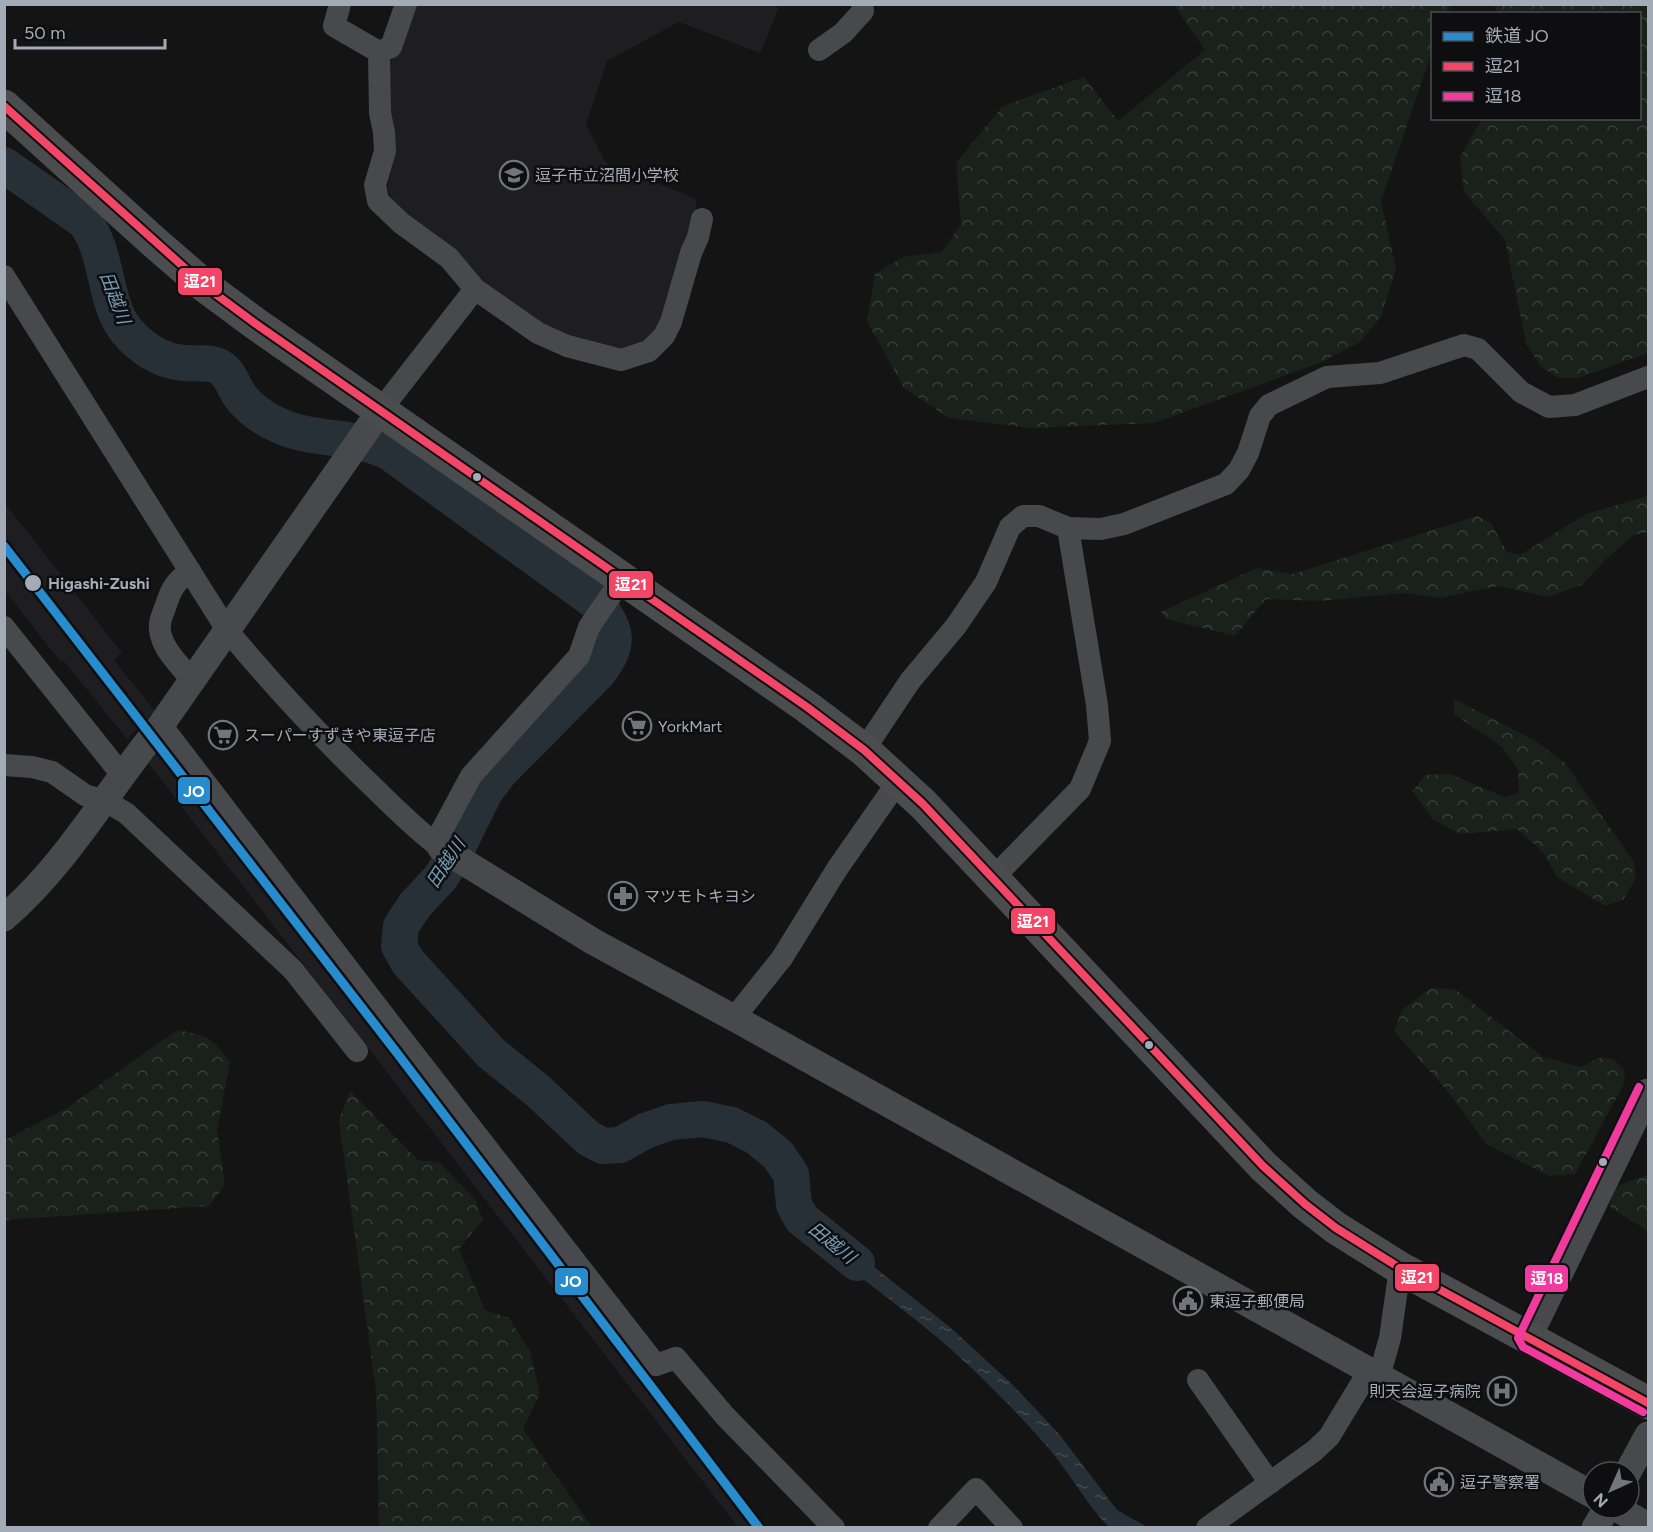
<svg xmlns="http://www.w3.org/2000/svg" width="1653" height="1532" viewBox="0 0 1653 1532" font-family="Figtree,'Noto Sans JP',sans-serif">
	<defs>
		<pattern id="forest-crowns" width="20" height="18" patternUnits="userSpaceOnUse" patternTransform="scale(1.5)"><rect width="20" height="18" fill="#19211a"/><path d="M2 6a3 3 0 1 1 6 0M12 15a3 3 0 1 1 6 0" fill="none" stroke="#373f39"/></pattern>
		<pattern id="water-ripples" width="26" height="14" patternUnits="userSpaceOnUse" patternTransform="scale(1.5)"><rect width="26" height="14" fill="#263036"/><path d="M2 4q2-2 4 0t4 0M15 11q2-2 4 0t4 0" fill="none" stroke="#424b51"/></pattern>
	</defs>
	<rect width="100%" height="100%" fill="#141414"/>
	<g fill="#1e1e20">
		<path d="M776,4L778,10L760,53L679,22L607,61L586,125L606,163L695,198L698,218L669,318L645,346L613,352L570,341L515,312L394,204L387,188L396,149L385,123L390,64L415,5Z"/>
		<path d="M4,502L122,653L114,660L155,711L127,739L63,660L61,662L5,591Z"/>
		<path d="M165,743L765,1527H738L148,763Z"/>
	</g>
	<g fill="url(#forest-crowns)">
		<path d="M1174,5H1451L1447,13L1432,14V52L1381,201L1396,269L1381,317L1360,342L1322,362L1154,423L1031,428L949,418L904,388L867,321L875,274L903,257L942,252L961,224L956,163L1003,106L1084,77L1118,121L1205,50Z"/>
		<path d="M1495,5H1648V353L1578,378H1559L1541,367L1526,343L1505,240L1464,192L1460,157L1482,119L1640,118V14L1497,13Z"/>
		<path d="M1648,496V532L1634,535L1606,559L1582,585L1547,597L1498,586L1440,598L1404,593L1320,601L1266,599L1235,636L1166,619L1161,612L1257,568L1293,574L1477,516L1491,523L1507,552L1520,555L1586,514Z"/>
		<path d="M1454,699L1534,740L1565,763L1634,862L1636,878L1623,900L1605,906L1557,877L1543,852L1517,829L1460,834L1432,819L1413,791L1425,775L1451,774L1504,797L1519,793L1518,769L1502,747L1454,714Z"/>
		<path d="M1431,988L1455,989L1543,1057L1581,1067L1599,1058L1613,1059L1625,1070L1624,1084L1575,1174L1549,1176L1486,1144L1449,1093L1394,1031L1402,1010Z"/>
		<path d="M177,1030C208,1036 211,1036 230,1062L217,1130L225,1185L209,1206L5,1220V1140L67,1108Z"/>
		<path d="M350,1091L418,1160L440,1163L475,1199L483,1220L459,1249L485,1310L509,1318L530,1351L540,1393L523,1429L592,1527H379L376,1392L339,1120Z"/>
		<path d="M1648,1175V1231L1611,1208C1610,1182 1628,1182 1648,1175Z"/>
	</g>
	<path fill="url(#water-ripples)" d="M825,1228L951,1328L1013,1385L1059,1434L1117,1510L1147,1527H1109C1088,1506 1073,1479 1054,1455C1033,1429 1008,1404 985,1381C932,1328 869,1285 811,1239Z"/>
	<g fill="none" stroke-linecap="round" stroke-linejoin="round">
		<path stroke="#263036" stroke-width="36" d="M4,165L84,221C109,252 103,302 126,330C141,348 161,361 184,363C196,364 209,361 220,367C231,374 233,386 240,396C249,408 263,418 276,424C311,442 356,434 390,453L597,603C617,632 621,642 599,672L500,772L485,792L452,859L441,877L415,905L401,926L399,946L408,962L491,1053L538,1091L588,1138L603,1146L620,1145L645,1131L671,1122L703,1119L732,1125L756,1137L778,1155L791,1174L794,1205L802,1219L857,1263"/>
		<g stroke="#47494d" stroke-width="22">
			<path d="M340,4L334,26L379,52L380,113L384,132L385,151L375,185L378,201L401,223L449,258L475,289L538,333L567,346L621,360L649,351L664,336L671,322L691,253L698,237L702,219"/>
			<path d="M819,50L843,33L863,11L862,4"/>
			<path d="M379,52L391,47L406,4"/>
			<path d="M4,276L227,630C272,684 319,735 370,784C393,806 415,829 441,848"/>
			<path d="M380,411L475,289"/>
			<path d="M190,571C176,581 171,589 166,605C164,611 161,617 160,623C157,645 180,665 192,680"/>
			<path d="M4,627L122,775"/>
			<path d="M161,725L399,1035L656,1365L676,1358L725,1416L834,1528"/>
			<path d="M864,750L910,681L956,626L986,582L1010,527L1023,516H1039L1068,528"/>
			<path d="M4,765L32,767L52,772L85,795L105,801L126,813L293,970L357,1051"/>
			<path d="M435,843L471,776L579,656L589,627L622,579"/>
			<path d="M993,878L1080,789L1100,741L1097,705L1068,528L1101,529L1124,524L1226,484L1239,470L1248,453L1260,416L1269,405L1327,377L1380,373L1464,345L1478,349L1521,392L1549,407L1575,405L1648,377"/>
			<path d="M734,1018L782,958L837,869L899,780"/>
			<path d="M1379,1377L1390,1338L1400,1268"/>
			<path d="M1198,1380L1270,1483"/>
			<path d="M939,1528L976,1489L1012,1528"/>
			<path d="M1207,1528L1314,1451L1329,1437L1369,1371"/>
		</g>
		<g stroke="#47494d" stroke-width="27">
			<path d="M441,848L594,942L734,1018L1593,1495"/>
			<path d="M4,918C68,863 108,789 161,725L380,411"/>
			<path d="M1528,1338L1648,1092"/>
			<path d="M1628,1472L1648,1435"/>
			<path d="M1616,1508L1648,1526"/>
			<path d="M1595,1528L1607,1508"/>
		</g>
		<path stroke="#4a4c4e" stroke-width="33" d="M4,106L154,242L206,287L256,324L807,707L864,750L923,804L1263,1166L1305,1204L1336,1228L1400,1268L1648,1403"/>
		<g stroke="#0e0e10" stroke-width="12">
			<path id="bus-1" d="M4,106L206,287L256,324L807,707L864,750L923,804L1263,1166L1305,1204L1336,1228L1400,1268L1648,1403"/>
		</g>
		<g stroke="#0e0e10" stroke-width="12">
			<path id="bus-2" d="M1639,1087L1518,1338L1523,1347L1643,1412"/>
		</g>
		<use href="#bus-1" stroke="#f34667" stroke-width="8"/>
		<use href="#bus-2" stroke="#f13a9d" stroke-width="8"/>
		<g stroke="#0e0e10" stroke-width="14">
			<path id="rail-1" d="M4,546L397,1053L759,1528"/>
		</g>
		<use href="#rail-1" stroke="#268cce" stroke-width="9"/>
	</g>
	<defs>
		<g id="school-ring" transform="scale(1.5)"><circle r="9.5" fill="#0e0e10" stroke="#71767d" stroke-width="1.5"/><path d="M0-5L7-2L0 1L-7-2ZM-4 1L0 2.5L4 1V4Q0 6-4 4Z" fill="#71767d"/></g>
		<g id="supermarket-ring" transform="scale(1.5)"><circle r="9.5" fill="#0e0e10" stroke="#71767d" stroke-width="1.5"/><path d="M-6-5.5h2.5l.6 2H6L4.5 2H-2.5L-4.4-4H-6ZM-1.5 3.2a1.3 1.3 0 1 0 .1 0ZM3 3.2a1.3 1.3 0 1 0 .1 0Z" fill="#71767d"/></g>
		<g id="pharmacy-ring" transform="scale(1.5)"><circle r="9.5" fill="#0e0e10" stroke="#71767d" stroke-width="1.5"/><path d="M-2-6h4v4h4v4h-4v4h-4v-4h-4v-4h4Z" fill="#71767d"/></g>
		<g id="civic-ring" transform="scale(1.5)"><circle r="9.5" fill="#0e0e10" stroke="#71767d" stroke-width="1.5"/><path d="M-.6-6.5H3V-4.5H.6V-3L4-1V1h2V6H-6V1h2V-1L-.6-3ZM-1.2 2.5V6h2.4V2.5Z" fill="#71767d"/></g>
		<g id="hospital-ring" transform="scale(1.5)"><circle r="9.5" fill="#0e0e10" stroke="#71767d" stroke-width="1.5"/><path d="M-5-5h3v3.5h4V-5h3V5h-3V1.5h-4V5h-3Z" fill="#71767d"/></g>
	</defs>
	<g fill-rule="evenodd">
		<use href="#school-ring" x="514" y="175"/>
		<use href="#supermarket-ring" x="637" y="726"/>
		<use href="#supermarket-ring" x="223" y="735"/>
		<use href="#pharmacy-ring" x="623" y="896"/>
		<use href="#civic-ring" x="1188" y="1301"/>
		<use href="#hospital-ring" x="1502" y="1391"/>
		<use href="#civic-ring" x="1439" y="1482"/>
	</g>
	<g fill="#a3abb6" stroke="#0e0e10" stroke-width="2">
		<circle cx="477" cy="477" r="5"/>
		<circle cx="33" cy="583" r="9"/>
		<circle cx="1149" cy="1045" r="5"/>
		<circle cx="1603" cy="1162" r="5"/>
	</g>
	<g text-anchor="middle" stroke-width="5" stroke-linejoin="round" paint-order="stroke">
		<g font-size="16" fill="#a3abb6" stroke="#0e0e10" text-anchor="start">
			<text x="535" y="181">逗子市立沼間小学校</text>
			<text x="658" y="732">YorkMart</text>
			<text x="244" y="741">スーパーすずきや東逗子店</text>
			<text x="644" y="902">マツモトキヨシ</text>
			<text x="1209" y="1307">東逗子郵便局</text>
			<text x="1481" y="1397" text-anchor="end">則天会逗子病院</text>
			<text x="1460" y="1488">逗子警察署</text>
		</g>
		<g font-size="16" font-weight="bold" fill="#a3abb6" stroke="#0e0e10" text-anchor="start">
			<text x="48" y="589">Higashi-Zushi</text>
		</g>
		<g font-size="18" font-style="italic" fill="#769eb5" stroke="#0e0e10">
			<text transform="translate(115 298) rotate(69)" y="6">田越川</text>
			<text transform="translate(446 863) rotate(-57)" y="6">田越川</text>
			<text transform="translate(832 1243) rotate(39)" y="6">田越川</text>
		</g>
	</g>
	<g stroke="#0e0e10" stroke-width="2">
		<rect x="177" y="267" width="46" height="29" rx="6" fill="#f34667"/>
		<rect x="608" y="570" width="46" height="29" rx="6" fill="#f34667"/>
		<rect x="177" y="776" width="34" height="29" rx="6" fill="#268cce"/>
		<rect x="1010" y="907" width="46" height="28" rx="6" fill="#f34667"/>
		<rect x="1394" y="1263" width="46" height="29" rx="6" fill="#f34667"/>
		<rect x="1524" y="1264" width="45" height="29" rx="6" fill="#f13a9d"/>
		<rect x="554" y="1267" width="35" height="29" rx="6" fill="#268cce"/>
	</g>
	<g font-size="16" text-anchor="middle" font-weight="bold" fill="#fff">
		<text x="200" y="287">逗21</text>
		<text x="631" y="590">逗21</text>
		<text x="194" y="797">JO</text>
		<text x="1033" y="927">逗21</text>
		<text x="1417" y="1283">逗21</text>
		<text x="1547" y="1284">逗18</text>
		<text x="571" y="1287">JO</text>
	</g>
	<rect width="1653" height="1532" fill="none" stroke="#a3abb6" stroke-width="12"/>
	<rect x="1431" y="12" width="210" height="108" fill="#0e0e10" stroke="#4a4d52" stroke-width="1.5"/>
	<rect x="1443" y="32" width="30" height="9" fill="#268cce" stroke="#4a4d52" stroke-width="1.5"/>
	<text x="1485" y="42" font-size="18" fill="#a3abb6">鉄道 JO</text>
	<rect x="1443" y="62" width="30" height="9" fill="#f34667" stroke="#4a4d52" stroke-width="1.5"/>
	<text x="1485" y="72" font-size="18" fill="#a3abb6">逗21</text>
	<rect x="1443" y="92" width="30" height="9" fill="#f13a9d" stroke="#4a4d52" stroke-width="1.5"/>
	<text x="1485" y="102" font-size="18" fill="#a3abb6">逗18</text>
	<g transform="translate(1611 1490) rotate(225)"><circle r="28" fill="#0e0e10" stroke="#4a4d52" stroke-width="1.5"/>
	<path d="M0-4.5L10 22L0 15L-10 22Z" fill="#71767d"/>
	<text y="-9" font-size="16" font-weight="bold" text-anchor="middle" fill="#a3abb6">N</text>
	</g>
	<path d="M15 39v9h150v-9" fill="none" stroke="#a3abb6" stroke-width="3"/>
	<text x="24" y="39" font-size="18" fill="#a3abb6" stroke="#0e0e10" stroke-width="4.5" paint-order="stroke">50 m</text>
</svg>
